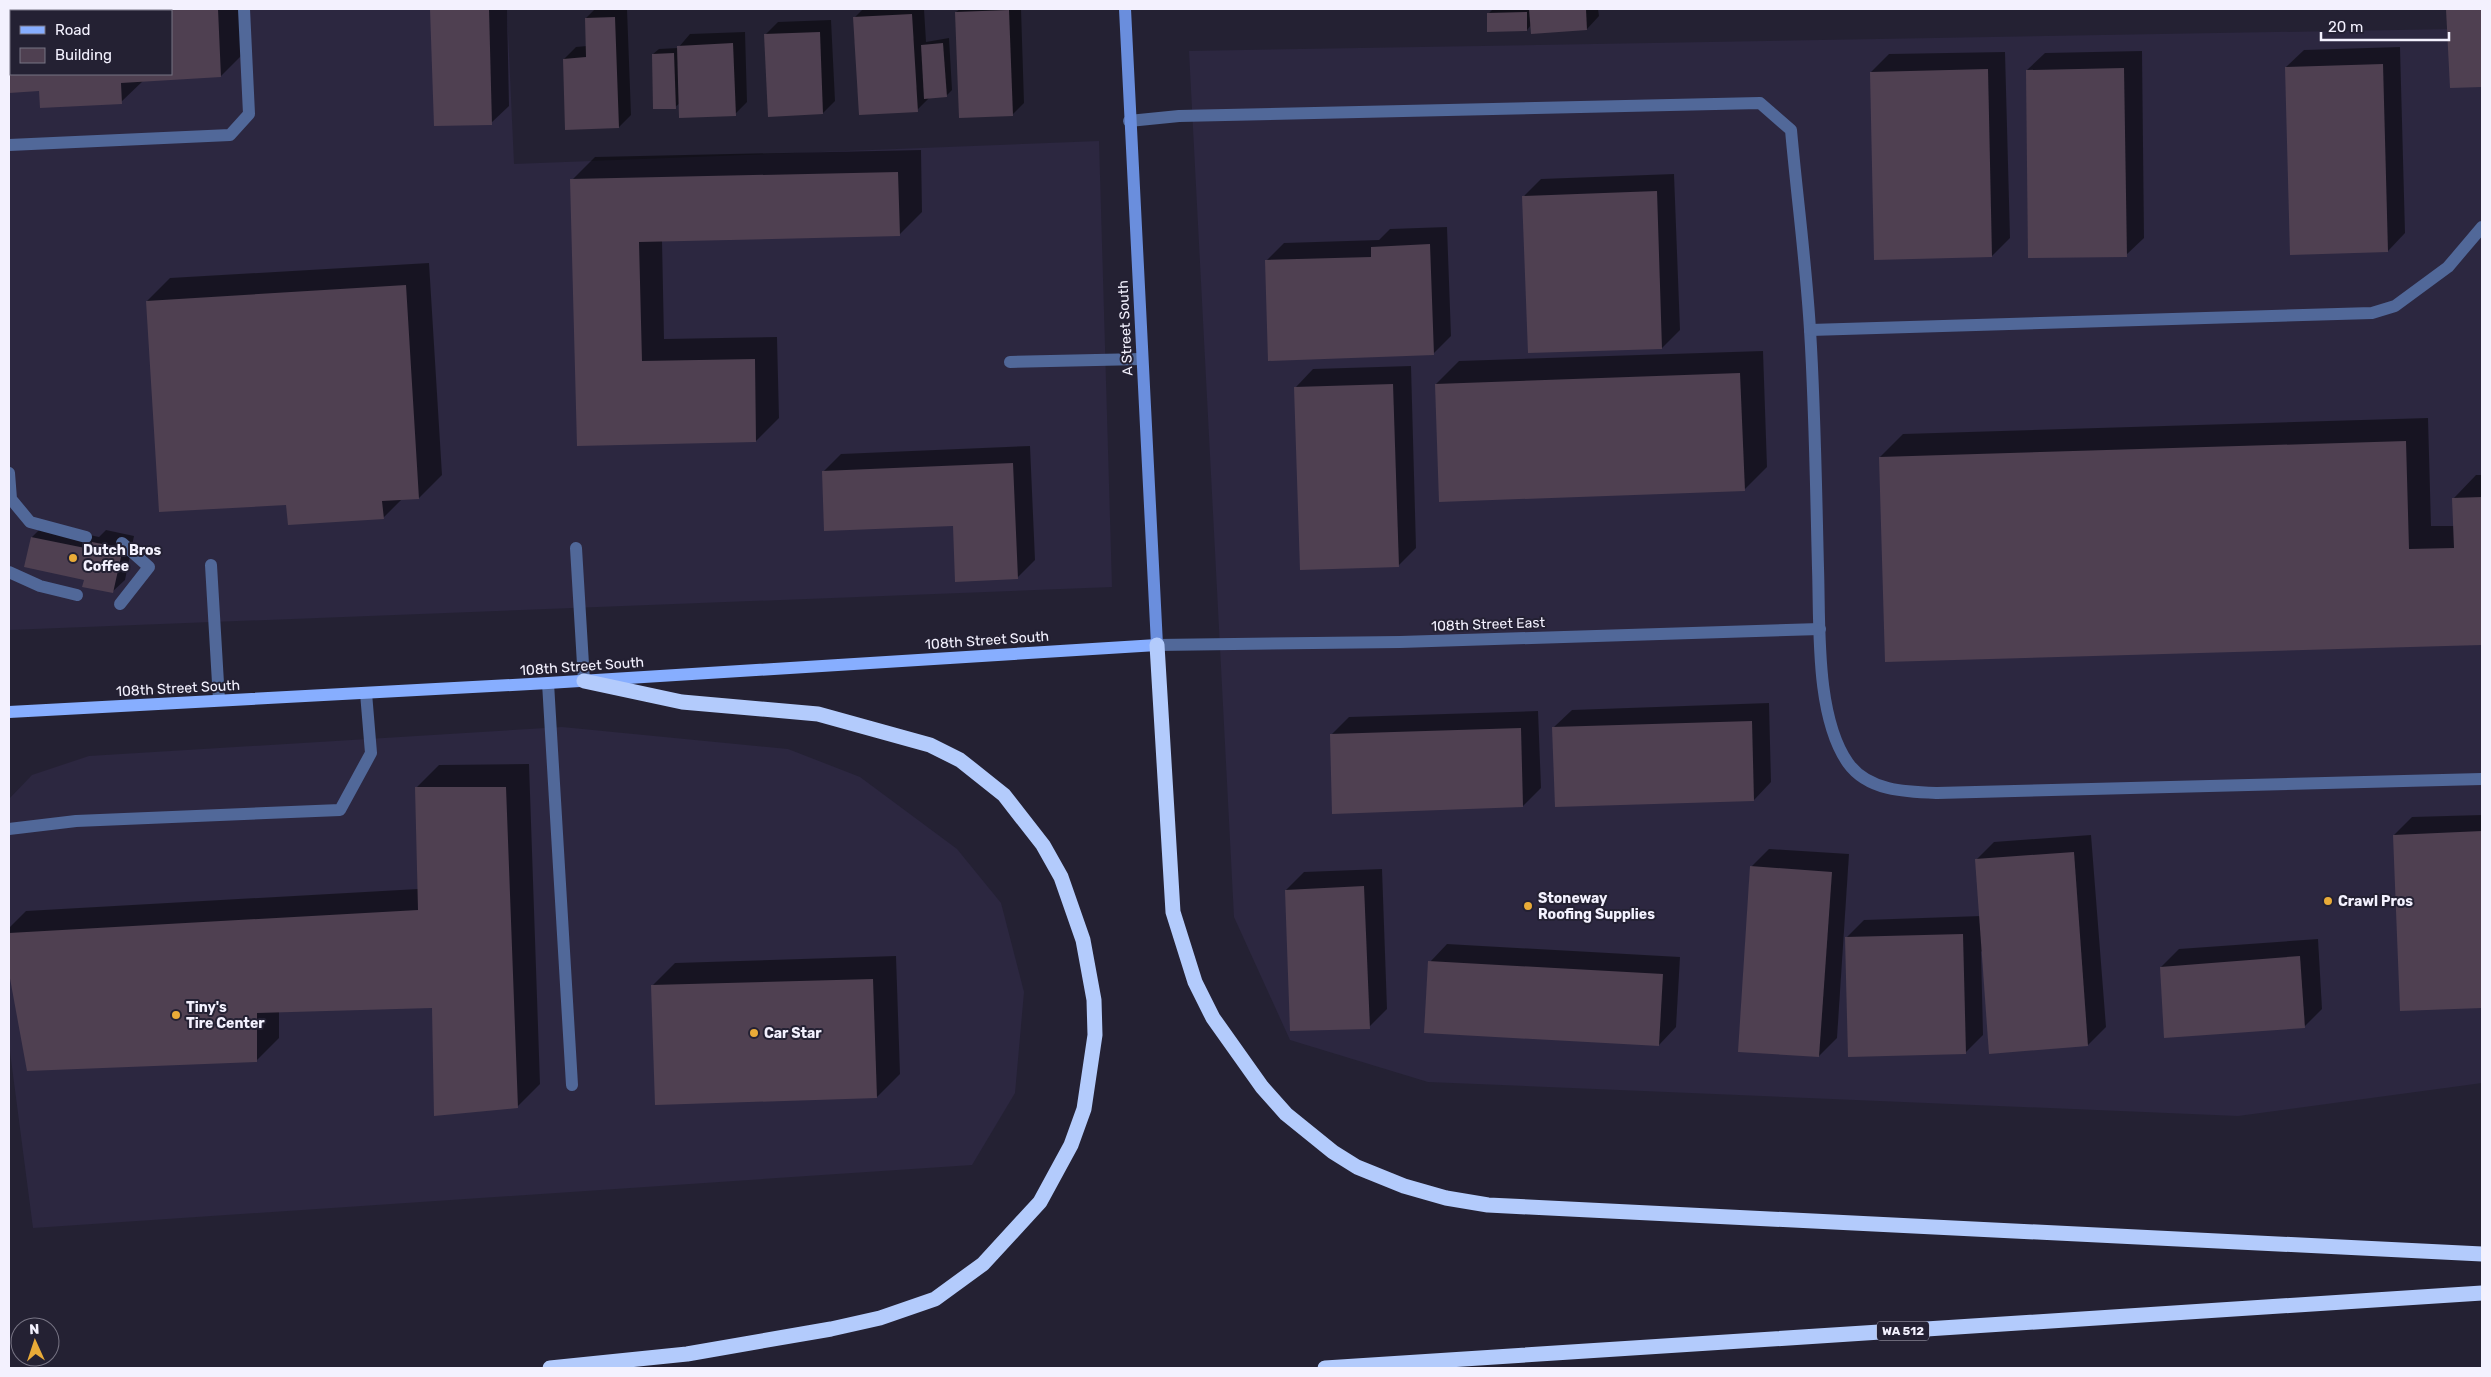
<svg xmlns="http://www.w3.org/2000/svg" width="2491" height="1377" viewBox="0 0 2491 1377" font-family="Rubik,sans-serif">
	<rect width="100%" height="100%" fill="#242133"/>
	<g fill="#2c2740" fill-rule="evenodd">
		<path d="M9,9H507L514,164L1099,141L1112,587L9,630ZM11,11H171V74H11Z"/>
		<path d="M2451,9H2482V1083L2238,1116L1428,1082L1290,1040L1234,917L1189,51L2452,29Z"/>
		<path d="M562,727L788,749L860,777L957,849L1001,903L1024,992L1015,1093L972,1165L33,1228L9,1044V799L32,775L89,756Z"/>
	</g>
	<g fill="#0007" fill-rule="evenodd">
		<path d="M9,9H241L244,53L221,76L144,80L121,102L40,90L9,91ZM11,11H171V74H11Z"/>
		<path d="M431,9H507L509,106L491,123L435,125Z"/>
		<path d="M595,9H627L631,115L619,127L564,59L576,47L587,46L586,18Z"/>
		<path d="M863,9H924L926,42L949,38L952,90L946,96L929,98L917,110L854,18Z"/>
		<path d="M960,9H1021L1024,103L1012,115L956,12Z"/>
		<path d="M1493,9H1598L1599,16L1587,29L1531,25L1527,30L1488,14Z"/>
		<path d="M2447,9H2482V85L2451,87Z"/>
		<path d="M831,20L835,101L823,113L766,34L778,22Z"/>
		<path d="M745,32L747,102L735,114L680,103L675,107L653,54L659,49L678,48L690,34Z"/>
		<path d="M2400,47L2405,233L2388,251L2286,67L2304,50Z"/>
		<path d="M2142,51L2144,238L2126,255L2027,70L2045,53Z"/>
		<path d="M2005,52L2010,238L1992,256L1871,72L1889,54Z"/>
		<path d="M921,150L922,212L899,235L662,240L664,339L777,337L779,418L756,441L578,444L572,180L595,157Z"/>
		<path d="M1674,174L1680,330L1662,348L1523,197L1541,179Z"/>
		<path d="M1447,227L1451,336L1433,354L1266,261L1284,243L1379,240L1390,229Z"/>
		<path d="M429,263L442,475L419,498L402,499L383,518L287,504L147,301L170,278Z"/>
		<path d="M1763,351L1767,467L1744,490L1436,384L1459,361Z"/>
		<path d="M1411,366L1416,548L1398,566L1296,387L1313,369Z"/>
		<path d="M2428,418L2431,526H2454V498L2476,475H2482V643L1886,661L1880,457L1903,434Z"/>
		<path d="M1030,446L1035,560L1017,578L954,525L823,472L841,454Z"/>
		<path d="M44,525L99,537L106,530L134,536L125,580L112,592L85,579L26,566L32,537Z"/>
		<path d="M1769,703L1771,782L1754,800L1554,727L1572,710Z"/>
		<path d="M1538,711L1541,788L1523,806L1331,735L1349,717Z"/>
		<path d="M529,764L540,1084L517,1107L434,1006L279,1011V1038L256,1061L28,1069L9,966V928L26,911L418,889L416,788L439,765Z"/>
		<path d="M2482,815V1007L2401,1010L2394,835L2412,817Z"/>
		<path d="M2091,835L2106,1027L2088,1045L1981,951L1983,1035L1965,1053L1846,938L1864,920L1981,916L1976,860L1994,842Z"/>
		<path d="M1769,849L1849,854L1837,1038L1819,1056L1751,867Z"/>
		<path d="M1382,869L1387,1009L1369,1027L1286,890L1304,872Z"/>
		<path d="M2318,939L2322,1009L2304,1027L2161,967L2179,949Z"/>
		<path d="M1447,944L1680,957L1676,1027L1659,1045L1430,962Z"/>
		<path d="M896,956L900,1074L877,1097L652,986L675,963Z"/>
	</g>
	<g fill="#4f4051" fill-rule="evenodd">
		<path d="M9,9H218L221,77L121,83L122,104L40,108L39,91L9,93ZM11,11H171V74H11Z"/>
		<path d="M430,9H489L492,125L434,126Z"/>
		<path d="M1529,9H1586L1587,30L1531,34Z"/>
		<path d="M2446,9H2482V87L2450,88Z"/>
		<path d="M1009,10L1013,116L959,118L955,12Z"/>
		<path d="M1527,12V31L1487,32V13Z"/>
		<path d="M912,14L918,112L859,115L853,17Z"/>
		<path d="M615,17L619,128L565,130L563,59L586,57L585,18Z"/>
		<path d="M820,32L823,114L768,117L764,34Z"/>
		<path d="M733,43L736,116L679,118L677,46Z"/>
		<path d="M943,43L947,97L924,99L921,45Z"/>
		<path d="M674,53L676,109H653L652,54Z"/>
		<path d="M2383,64L2388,252L2290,255L2285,67Z"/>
		<path d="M2124,68L2127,257L2028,258L2026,70Z"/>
		<path d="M1988,69L1992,257L1874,260L1870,72Z"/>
		<path d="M898,172L900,236L639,242L642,361L755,359L756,442L577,446L570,179Z"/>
		<path d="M1657,191L1662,349L1528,353L1522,196Z"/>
		<path d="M1430,244L1434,355L1268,361L1265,260L1371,257V247Z"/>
		<path d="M406,285L419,499L382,501L384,519L288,525L286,505L159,512L146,301Z"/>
		<path d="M1740,373L1745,491L1439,502L1435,384Z"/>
		<path d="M1393,384L1399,567L1300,570L1294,387Z"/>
		<path d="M2406,441L2409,549L2454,548L2452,498L2482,497V645L1885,662L1879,457Z"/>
		<path d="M1013,463L1018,579L955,582L953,526L824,531L822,471Z"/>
		<path d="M31,537L90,549L92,542L123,548L113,593L82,587L84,580L24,567Z"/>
		<path d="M1752,721L1754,801L1555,807L1552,727Z"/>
		<path d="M1521,728L1523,807L1332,814L1330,734Z"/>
		<path d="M415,787H506L518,1108L434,1116L432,1008L257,1013V1062L27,1071L9,973V933L418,910Z"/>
		<path d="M2482,831V1008L2400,1011L2393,835Z"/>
		<path d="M2074,852L2088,1046L1989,1054L1975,859Z"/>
		<path d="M1750,866L1832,872L1819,1057L1738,1052Z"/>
		<path d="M1364,886L1370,1029L1290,1031L1285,890Z"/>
		<path d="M1963,934L1966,1054L1848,1057L1845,937Z"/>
		<path d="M2300,956L2305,1028L2164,1038L2160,967Z"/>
		<path d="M1428,961L1663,974L1659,1046L1424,1033Z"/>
		<path d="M873,979L877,1098L655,1105L651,985Z"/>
	</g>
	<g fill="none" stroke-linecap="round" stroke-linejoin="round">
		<g stroke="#516899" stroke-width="12">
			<path d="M1129,121L1179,116L1760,103L1791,130C1797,197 1806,263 1810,330C1815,409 1816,489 1818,568C1820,625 1815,716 1848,763C1868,791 1906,792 1937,793L2482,779"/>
			<path d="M9,145L230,135L249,114L244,9"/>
			<path d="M1810,330L2372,313L2395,306L2448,267L2482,227"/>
			<path d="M1010,362L1142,359"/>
			<path d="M9,473L11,499L30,522L86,537"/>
			<path d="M576,548L584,681"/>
			<path d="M211,565L219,700"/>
			<path d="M9,572L40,586L77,595"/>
			<path d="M120,604L149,567L122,543"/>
			<path d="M1157,645L1400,642L1820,629"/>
			<path d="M548,683L572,1085"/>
			<path d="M9,829L76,821L340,810L371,753L366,693"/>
		</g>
		<path stroke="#6a8edd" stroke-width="12" d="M1125,9L1157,645"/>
		<path stroke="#87aeff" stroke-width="12" d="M9,712L548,683L1157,645"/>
		<g stroke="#b3cbfc" stroke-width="15">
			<path d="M1157,645L1173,912L1195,982L1213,1018L1262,1087L1286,1114L1333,1152L1357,1167L1404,1186L1446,1198L1488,1205L2482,1254"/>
			<path d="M550,1368L687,1354L831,1329L880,1318L935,1299L983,1264L1040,1202L1071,1145L1084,1109L1095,1035L1094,1000L1083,940L1061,877L1043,845L1004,795L960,760L930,745L818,714L682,702L584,681"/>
			<path d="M1325,1368L2482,1293"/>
		</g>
	</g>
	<g fill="#e9ab38" stroke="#242133" stroke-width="2">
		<circle cx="73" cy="558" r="5"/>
		<circle cx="2328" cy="901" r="5"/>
		<circle cx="1528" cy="906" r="5"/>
		<circle cx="176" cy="1015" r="5"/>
		<circle cx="754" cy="1033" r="5"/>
	</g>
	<g text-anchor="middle" stroke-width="4" stroke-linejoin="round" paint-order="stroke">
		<rect fill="#242133" stroke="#b5b3c1" stroke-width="1" x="1877" y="1321.5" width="52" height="19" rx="4"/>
		<g font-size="12" font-weight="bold" fill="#f3f1fe">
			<text x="1903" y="1335">WA 512</text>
		</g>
		<g font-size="14" fill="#f3f1fe" stroke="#242133">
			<text transform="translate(1125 328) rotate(-93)" y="5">A Street South</text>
			<text transform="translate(1488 624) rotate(-2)" y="5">108th Street East</text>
			<text transform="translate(987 640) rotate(-4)" y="5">108th Street South</text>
			<text transform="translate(582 666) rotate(-4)" y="5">108th Street South</text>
			<text transform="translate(178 688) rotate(-3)" y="5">108th Street South</text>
		</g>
		<g font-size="14" font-weight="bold" fill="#f3f1fe" stroke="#242133" text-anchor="start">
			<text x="83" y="555">Dutch Bros<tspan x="83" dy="16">Coffee</tspan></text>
			<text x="1538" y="903">Stoneway<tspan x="1538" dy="16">Roofing Supplies</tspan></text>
			<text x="2338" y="906">Crawl Pros</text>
			<text x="186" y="1012">Tiny's<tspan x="186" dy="16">Tire Center</tspan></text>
			<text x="764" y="1038">Car Star</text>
		</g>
	</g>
	<rect width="2491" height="1377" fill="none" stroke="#f3f1fe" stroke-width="20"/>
	<rect x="10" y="10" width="162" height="65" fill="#242133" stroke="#777484"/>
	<rect x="20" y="26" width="25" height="8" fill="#87aeff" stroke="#777484"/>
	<text x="55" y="35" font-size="15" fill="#f3f1fe">Road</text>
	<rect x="20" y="48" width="25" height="15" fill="#4f4051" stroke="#777484"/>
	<text x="55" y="60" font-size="15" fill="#f3f1fe">Building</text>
	<g transform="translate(35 1342) rotate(357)"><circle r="24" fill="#242133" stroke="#777484"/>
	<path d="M0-4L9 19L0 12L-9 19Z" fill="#e9ab38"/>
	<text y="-8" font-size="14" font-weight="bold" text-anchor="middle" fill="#f3f1fe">N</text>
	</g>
	<path d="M2321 32v8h128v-8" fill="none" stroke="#f3f1fe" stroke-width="2.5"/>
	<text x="2328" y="32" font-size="15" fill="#f3f1fe" stroke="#242133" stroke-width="4" paint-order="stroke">20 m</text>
</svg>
